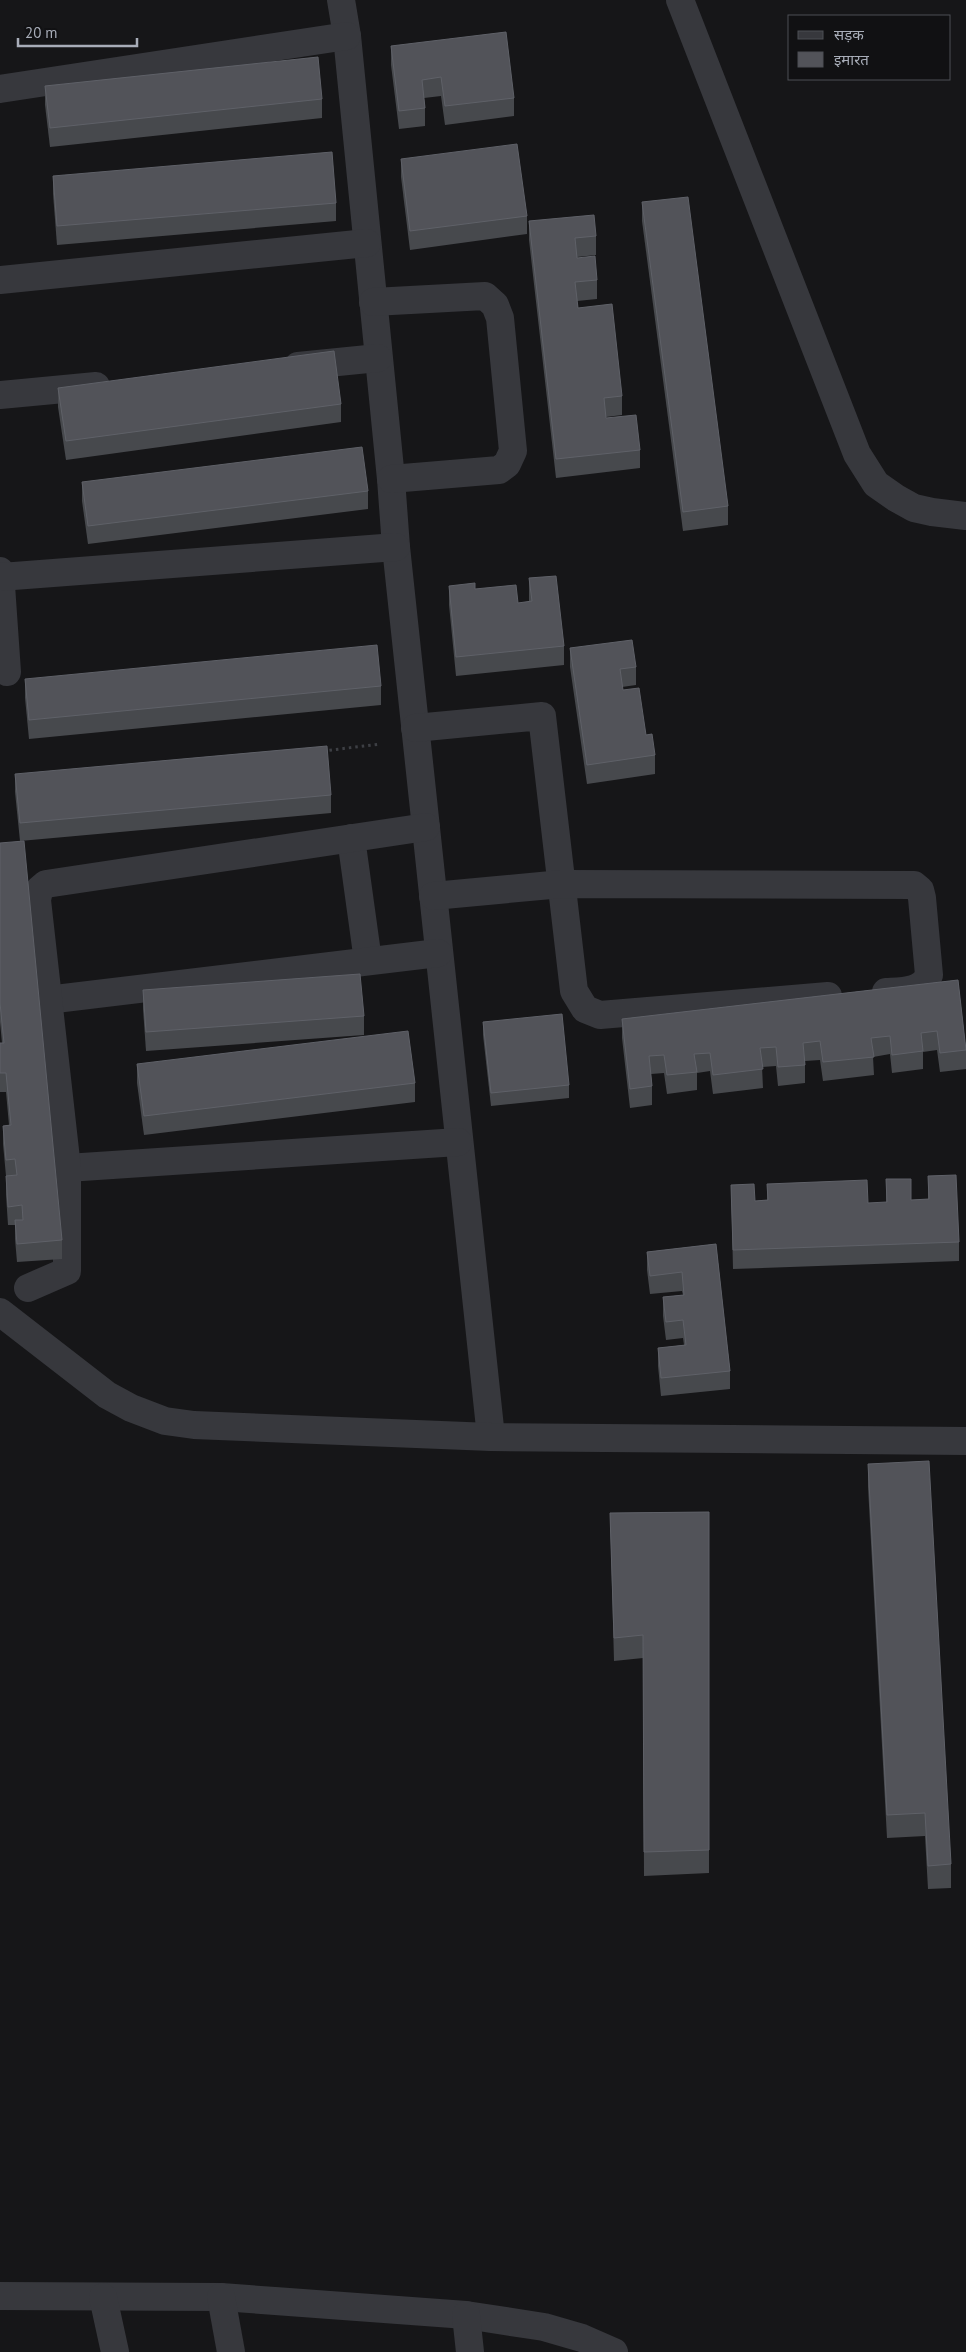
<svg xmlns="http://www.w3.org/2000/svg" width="966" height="2352" viewBox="0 0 966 2352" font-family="'PT Sans','Noto Sans Devanagari',sans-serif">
	<rect width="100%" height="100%" fill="#161618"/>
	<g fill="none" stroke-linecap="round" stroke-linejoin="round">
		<path stroke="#3d3f44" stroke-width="3" stroke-dasharray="2.5 4" stroke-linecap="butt" d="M323,751L381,744"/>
		<g stroke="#37383d" stroke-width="28">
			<path d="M341,0L347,36L391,479L396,547L491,1437"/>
			<path d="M680,0L857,454L876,484L896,498L914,508L932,512L966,516"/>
			<path d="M0,89L347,36"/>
			<path d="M0,280L367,243"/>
			<path d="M373,302L485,296L495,305L500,318L513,451L507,464L499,470L391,479"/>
			<path d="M298,366L378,358"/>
			<path d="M0,395L96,386"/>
			<path d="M0,571L7,672"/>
			<path d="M0,577L396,547"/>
			<path d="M415,728L542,716L574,991L585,1009L600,1015L828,996"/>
			<path d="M351,838L368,961"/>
			<path d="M433,896L562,884L914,885L920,890L922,898L929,975C922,992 902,991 886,992"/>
			<path d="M47,1000L438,953"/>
			<path d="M67,1168L458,1142"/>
			<path d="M28,1288L67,1271V1168L37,900L39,890L46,884L426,827"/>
			<path d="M0,1312L107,1395L131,1408L165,1421L194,1425L491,1437L966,1441"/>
			<path d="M0,2296L221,2297L466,2315L544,2327L582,2338L614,2352"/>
			<path d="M103,2297L115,2352"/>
			<path d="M221,2297L231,2352"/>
			<path d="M466,2315L470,2352"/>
		</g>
	</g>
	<g fill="#47494d">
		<path d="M391,46L514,98V116L445,125L441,96L424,98L425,108V126L399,129L391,65Z"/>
		<path d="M45,86L322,99V118L50,147L45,105Z"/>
		<path d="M401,159L527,216V234L410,250L401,177Z"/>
		<path d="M53,176L336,203V221L57,245L53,194Z"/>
		<path d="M642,202L728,506V525L683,531L642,221Z"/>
		<path d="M529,221L596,236V255L577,257L597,280V299L577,301L578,308L622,396V415L606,417V418L640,450V468L556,478L529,240Z"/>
		<path d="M58,388L341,404V422L66,460L58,407Z"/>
		<path d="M82,482L368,491V509L88,544L82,501Z"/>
		<path d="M529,578L564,646V665L456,676L449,605V586L475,589L518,603L529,602Z"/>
		<path d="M570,648L636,667V685L622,687L623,690L655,755V774L587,784L570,667Z"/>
		<path d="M25,679L381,686V705L29,739L25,698Z"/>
		<path d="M15,774L331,795V813L20,841L15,792Z"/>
		<path d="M0,843L62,1240V1259L17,1262L15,1239V1225H8L6,1195V1176L3,1144V1126L9,1125L6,1092H0V1043H2L0,1022Z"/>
		<path d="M958,980L966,1050V1069L940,1072L937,1050L923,1052V1069L892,1073L890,1054L873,1057L874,1075L823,1081L820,1060L805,1061V1083L778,1086L776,1066L762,1067L763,1088L713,1094L710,1071L697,1073V1090L667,1094L664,1073L651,1074L652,1086V1105L630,1108L622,1038V1019Z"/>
		<path d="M143,990L364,1016V1035L146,1051L143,1009Z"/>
		<path d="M483,1022L569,1085V1098L491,1106L483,1035Z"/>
		<path d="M137,1064L415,1083V1102L144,1135L137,1083Z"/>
		<path d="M928,1176L959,1242V1261L733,1269L731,1185L755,1201L767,1200V1184L868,1203H886V1179L911,1200L928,1199Z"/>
		<path d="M716,1244L730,1371V1389L661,1396L658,1366V1348L684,1345L683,1338L666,1340L663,1316V1297L683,1295L682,1291L650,1294L647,1270V1252Z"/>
		<path d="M868,1464L951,1864V1888L928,1889L925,1836L887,1838L868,1487Z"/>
		<path d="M709,1512V1873L644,1876L643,1658L614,1661L610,1513Z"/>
	</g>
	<g fill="#525359" stroke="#5f6168">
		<path d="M506,32L514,98L445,106L441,77L422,80L425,108L399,111L391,46Z"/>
		<path d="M318,57L322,99L50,128L45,86Z"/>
		<path d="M517,144L527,216L410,231L401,159Z"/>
		<path d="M332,152L336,203L57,226L53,176Z"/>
		<path d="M688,197L728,506L683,512L642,202Z"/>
		<path d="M594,215L596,236L575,238L577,258L595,256L597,280L575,282L578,308L612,304L622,396L604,398L606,418L636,415L640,450L556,459L529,221Z"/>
		<path d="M334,351L341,404L66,441L58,388Z"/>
		<path d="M362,447L368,491L88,526L82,482Z"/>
		<path d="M556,576L564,646L456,657L449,586L475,583V589L516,585L518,603L532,601L529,578Z"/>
		<path d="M632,640L636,667L620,669L623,690L639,688L646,735L652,734L655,755L587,765L570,648Z"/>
		<path d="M377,645L381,686L29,720L25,679Z"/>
		<path d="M327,746L331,795L20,823L15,774Z"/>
		<path d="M24,841L62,1240L17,1244L15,1220H23L22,1205L8,1207L6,1176L17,1175L15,1159L6,1160L3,1126L11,1125L6,1073H0V1043H4L0,1003V843Z"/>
		<path d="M360,974L364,1016L146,1032L143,990Z"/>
		<path d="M958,980L966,1050L940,1053L937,1031L921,1033L923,1051L892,1055L890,1036L871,1038L874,1057L823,1062L820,1041L803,1043L805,1065L778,1067L776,1047L760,1048L763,1069L713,1075L710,1053L694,1054L697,1072L667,1075L664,1055L649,1056L652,1086L630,1089L622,1019Z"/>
		<path d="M562,1014L569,1085L491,1093L483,1022Z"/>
		<path d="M408,1031L415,1083L144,1116L137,1064Z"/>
		<path d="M956,1175L959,1242L733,1250L731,1185L754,1184L755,1201L768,1200L767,1184L867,1180L868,1203L887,1202L886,1179H911V1200L929,1199L928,1176Z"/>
		<path d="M716,1244L730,1371L661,1378L658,1348L686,1345L683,1320L666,1322L663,1297L684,1295L682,1272L650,1276L647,1252Z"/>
		<path d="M929,1461L951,1864L928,1866L925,1813L887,1815L868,1464Z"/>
		<path d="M709,1512V1850L644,1852L643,1635L614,1638L610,1513Z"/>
	</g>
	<rect x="788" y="15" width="162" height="65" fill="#111113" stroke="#4d4f55"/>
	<rect x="798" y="31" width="25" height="8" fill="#37383d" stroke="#4d4f55"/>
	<text x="834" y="40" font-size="15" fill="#a8adb8">सड़क</text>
	<rect x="798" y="52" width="25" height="15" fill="#525359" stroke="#4d4f55"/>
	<text x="834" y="65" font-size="15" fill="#a8adb8">इमारत</text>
	<path d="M18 38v8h119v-8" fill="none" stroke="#a8adb8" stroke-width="2.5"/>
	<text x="25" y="38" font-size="15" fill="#a8adb8" stroke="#111113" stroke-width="4" paint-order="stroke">20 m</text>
</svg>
